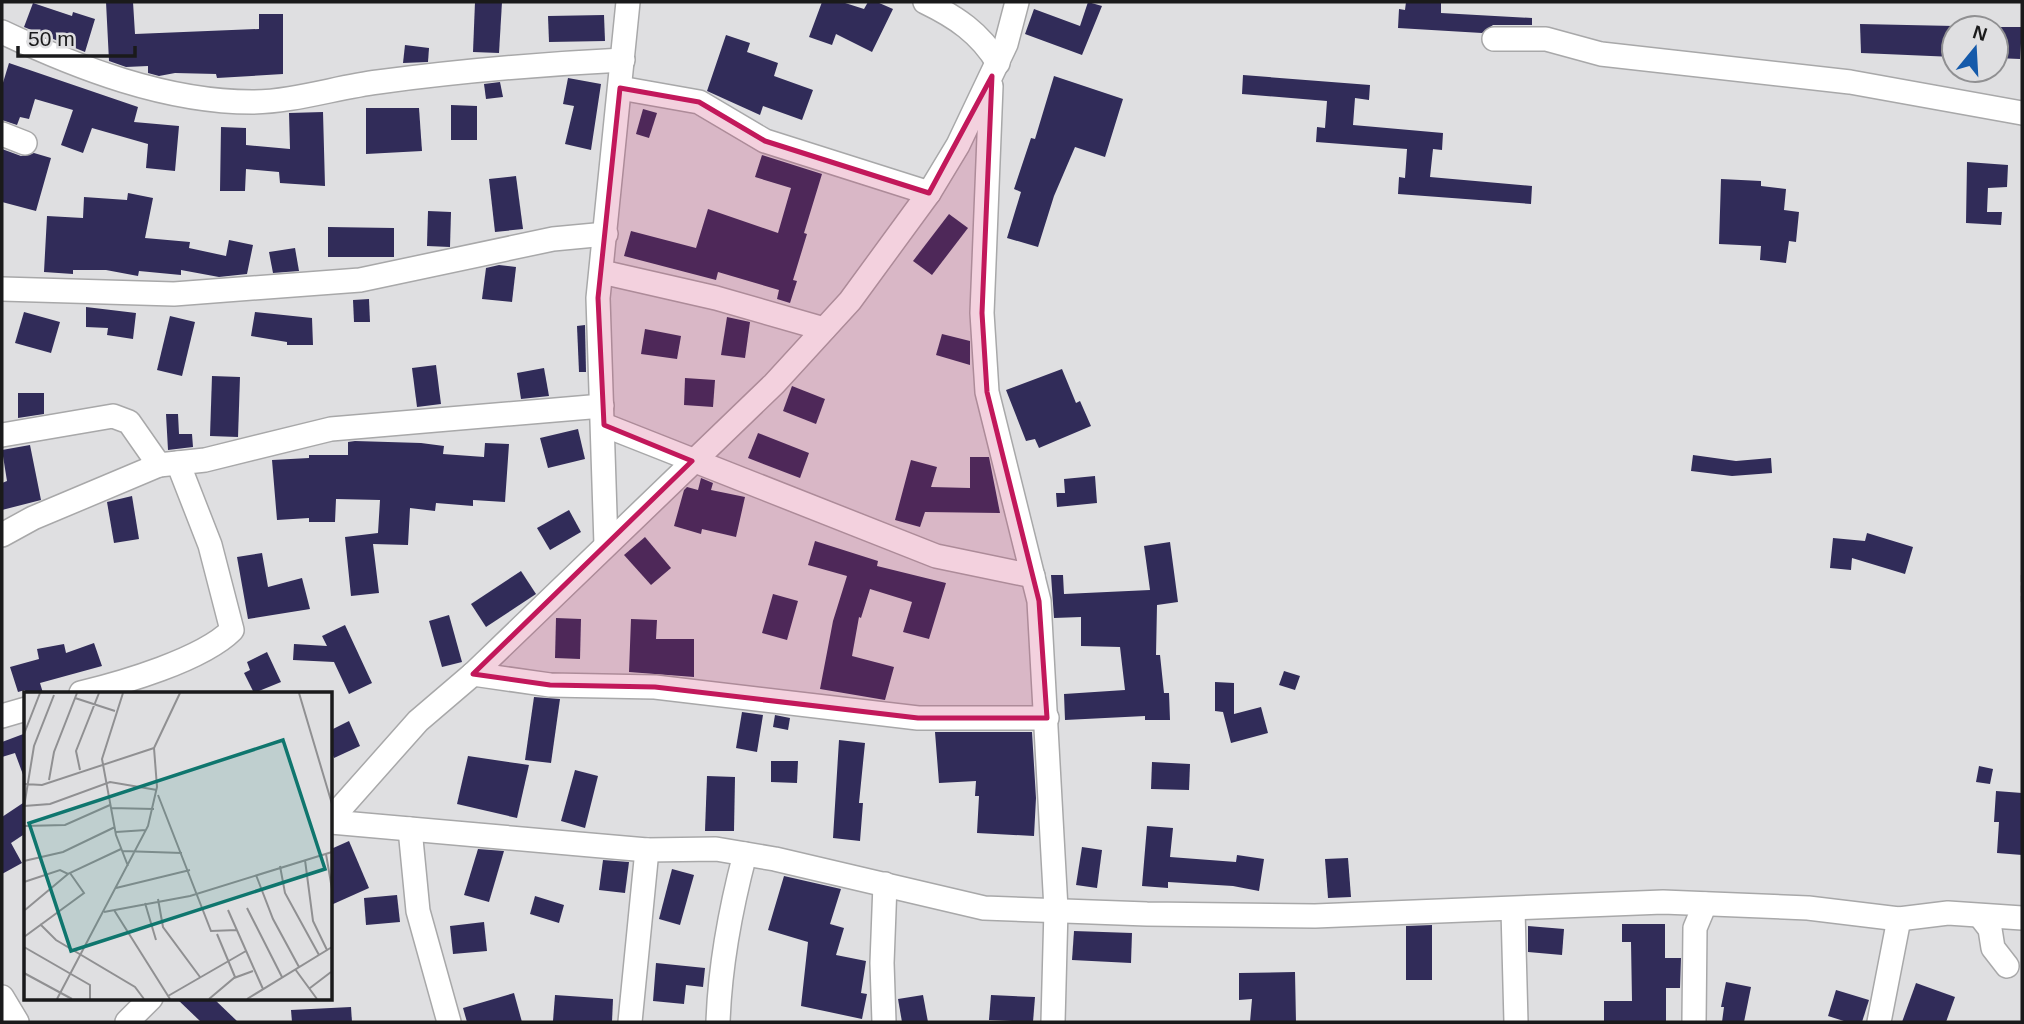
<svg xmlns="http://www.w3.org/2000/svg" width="2024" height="1024" viewBox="0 0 2024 1024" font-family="Arial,sans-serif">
	<rect width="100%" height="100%" fill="#dfdfe1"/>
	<g fill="#312c59">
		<path d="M106,2H133L135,34L259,29V14H283V74L217,78L216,74L175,73L159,76L148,73V66L126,67L109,61Z"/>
		<path d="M475,2H502L499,53L473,52Z"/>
		<path d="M822,2H842L864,9L868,2H877L893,9L872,52L836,34L832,45L809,37Z"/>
		<path d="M1088,2L1102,6L1082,55L1025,34L1034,9L1080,26Z"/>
		<path d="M1406,2H1441V13L1532,18V25H1493L1482,33L1398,28L1399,9L1405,10Z"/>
		<path d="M33,3L72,16L73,12L95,19L85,52L24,27Z"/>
		<path d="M604,15L605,41L549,42L548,16Z"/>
		<path d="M1860,24L1954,26V57L1861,53Z"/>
		<path d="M1996,27H2022L2020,59L1996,58Z"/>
		<path d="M726,35L750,43L747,52L778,63L774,76L813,90L802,120L763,106L760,115L707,91Z"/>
		<path d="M405,45L429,48L428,62L403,63Z"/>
		<path d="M9,63L138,107L134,122L179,126L175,171L146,168L148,144L92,128L83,153L61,145L73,110L35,99L29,119L20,117L17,125L2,120V86Z"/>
		<path d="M1243,75L1370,85L1369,100L1355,98L1353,125L1443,133L1442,150L1433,149L1430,177L1532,186L1531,204L1398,194L1399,177L1405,178L1407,149L1316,142L1317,127L1325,128L1327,101L1242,94Z"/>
		<path d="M1054,76L1123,99L1105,157L1075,147L1054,196L1038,247L1007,238L1021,192L1014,189L1031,138L1035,139Z"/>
		<path d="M568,78L601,84L591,150L565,144L574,106L563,104Z"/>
		<path d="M500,82L503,97L486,99L484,84Z"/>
		<path d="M451,105L477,106V140H451Z"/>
		<path d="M366,108H419L422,151L366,154Z"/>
		<path d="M643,109L657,113L649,138L636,134Z"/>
		<path d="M323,112L325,186L280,183L279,172L246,169L245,191H220L221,127L246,128V145L290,149L289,113Z"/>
		<path d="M2,149L21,156L34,153L51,158L36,211L2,202Z"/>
		<path d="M762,155L822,174L804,233L807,234L793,280L797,281L790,303L777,299L779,290L718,272L716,280L624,256L631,231L696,248L708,209L778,233L791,188L755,177Z"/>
		<path d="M1967,162L2008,165L2007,187L1988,188L1987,212H2002L2001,225L1966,223Z"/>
		<path d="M516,176L523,229L495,232L489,179Z"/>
		<path d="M1721,179L1761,181V186L1786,189L1784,210L1799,212L1796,242L1789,241L1786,263L1760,260L1761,246L1719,244Z"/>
		<path d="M128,193L153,198L145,238L190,242L189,248L226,256L229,240L253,245L247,274L219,277L181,270V275L139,271L138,276L106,270H73V274L44,272L47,216L83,218L84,197L127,200Z"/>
		<path d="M428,211L451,212L450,247L427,246Z"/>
		<path d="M949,214L968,228L932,275L913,261Z"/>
		<path d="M328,227L394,228V257H328Z"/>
		<path d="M295,248L299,271L273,273L269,252Z"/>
		<path d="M499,265L516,267L512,302L482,299L486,268Z"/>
		<path d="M369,299L370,322H354L353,300Z"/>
		<path d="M86,307L136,313L133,339L107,335L108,328L86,327Z"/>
		<path d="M24,312L60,322L51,353L15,343Z"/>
		<path d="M255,312L312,318L313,345H287V342L251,336Z"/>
		<path d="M170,316L195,322L182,376L157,370Z"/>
		<path d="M727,317L750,322L745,358L721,355Z"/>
		<path d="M585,325L586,372H579L577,326Z"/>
		<path d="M645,329L681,336L677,359L641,354Z"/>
		<path d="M942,334L970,341V365L936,355Z"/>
		<path d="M436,365L441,404L417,407L412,368Z"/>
		<path d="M544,368L549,396L521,399L517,373Z"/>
		<path d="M1062,369L1076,403L1080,401L1091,426L1039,448L1035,439L1026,441L1006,390Z"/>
		<path d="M212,376L240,377L238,437L210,436Z"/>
		<path d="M685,378L715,380L713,407L684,405Z"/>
		<path d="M792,386L825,399L816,424L783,411Z"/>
		<path d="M18,393H44V414L18,418Z"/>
		<path d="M166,414H178L179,434H192L193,447L168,450Z"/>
		<path d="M578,429L585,459L548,468L540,438Z"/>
		<path d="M758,433L809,453L800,478L748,458Z"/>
		<path d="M355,441L421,443L444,446L443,454L484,457L485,443L509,444L505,502L473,500V506L436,503L435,511L410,508L408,545L373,544L379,593L351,596L345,537L378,533L380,500L336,499L335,522H309V518L277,520L272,460L309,458V455H348V442Z"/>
		<path d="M30,445L41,500L2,510V483L7,481L2,450Z"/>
		<path d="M1693,455L1736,461L1771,458L1772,473L1732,476L1691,471Z"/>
		<path d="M970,457H989L1000,513L925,512L920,527L895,520L911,460L937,467L931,487L970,488Z"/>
		<path d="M1095,476L1097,503L1057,507L1056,493H1065L1064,479Z"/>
		<path d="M701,478L713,483L711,490L745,497L736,537L702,529L701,534L674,526L684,490L687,487L698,490Z"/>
		<path d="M132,496L139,539L114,543L107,502Z"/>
		<path d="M569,510L581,532L550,550L537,528Z"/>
		<path d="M1867,533L1913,547L1905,574L1852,558L1851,570L1830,568L1833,538L1865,541Z"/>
		<path d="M645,537L671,568L651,585L624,555Z"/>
		<path d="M815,541L878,561L877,566L946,583L929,639L903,632L912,602L870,589L861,618L859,617L852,656L894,667L885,700L820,689L833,621L847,576L808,565Z"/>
		<path d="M1170,542L1178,602L1157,605L1156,655H1160L1164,693H1169L1170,720H1145V716L1065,720L1064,694L1125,690L1120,647L1081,646V617L1054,618L1051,575H1063L1064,594L1150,590L1144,546Z"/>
		<path d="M262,553L268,587L302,578L310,609L248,619L237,557Z"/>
		<path d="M521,571L536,594L486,627L471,604Z"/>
		<path d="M773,594L798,601L787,640L762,633Z"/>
		<path d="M449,615L462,662L442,667L429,621Z"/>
		<path d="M556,618L581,619L580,659L555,658Z"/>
		<path d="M631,619L657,620L656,639H694V677L629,672Z"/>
		<path d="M345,625L372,683L349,694L334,662L293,660L294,644L327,646L322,636Z"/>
		<path d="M94,643L102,666L40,683L43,693H26L25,690L18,692L10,667L39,659L37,649L64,644L66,653Z"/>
		<path d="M267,652L281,682L254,693L244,673L250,670L247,662Z"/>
		<path d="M1284,671L1300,676L1295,690L1279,685Z"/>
		<path d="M1215,682L1234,683V714L1261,707L1268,733L1231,743L1223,712L1215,711Z"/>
		<path d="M534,697L560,699L551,763L525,760Z"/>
		<path d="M742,712L763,715L757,752L736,748Z"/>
		<path d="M775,715L790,718L788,730L773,727Z"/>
		<path d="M349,721L360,746L334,758L331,750V730Z"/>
		<path d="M935,732H1032L1036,798L1034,836L977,833L979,796H975L976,781L939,783Z"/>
		<path d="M26,733V779L25,780L15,753L2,757V742Z"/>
		<path d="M839,740L865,743L859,803H863L860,841L833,838Z"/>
		<path d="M468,756L529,765L517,818L457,804Z"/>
		<path d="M771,761H798L797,783L771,782Z"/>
		<path d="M1152,762L1190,764L1189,790L1151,789Z"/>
		<path d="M1979,766L1993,769L1990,784L1976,782Z"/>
		<path d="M575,770L598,776L585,828L561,821Z"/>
		<path d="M707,776L735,777L734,831H705Z"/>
		<path d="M1996,791L2022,793V855L1997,853L1999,822H1994Z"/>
		<path d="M26,801V833L11,843L22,863L2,874V817Z"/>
		<path d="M1147,826L1173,828L1170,857L1236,862L1237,855L1264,859L1259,891L1233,886L1168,882V888L1142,886Z"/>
		<path d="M349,841L369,888L331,905V849Z"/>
		<path d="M1082,847L1102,850L1097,888L1076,885Z"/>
		<path d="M478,849L504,851L489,902L464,895Z"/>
		<path d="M1348,858L1351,897L1328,898L1325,859Z"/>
		<path d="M603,860L629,862L625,893L599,890Z"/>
		<path d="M672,869L694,875L680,925L659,919Z"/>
		<path d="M784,876L841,889L830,924L844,928L836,955L866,961L861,993L867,994L862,1019L801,1006L808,942L768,930Z"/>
		<path d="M397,895L400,922L366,925L364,898Z"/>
		<path d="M535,896L564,905L559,923L530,914Z"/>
		<path d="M484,922L487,951L453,954L450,926Z"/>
		<path d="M1622,924H1665V958H1681L1680,988H1666V1022H1604V1001H1632L1631,942H1622Z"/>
		<path d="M1432,925V980H1406V926Z"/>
		<path d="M1528,926L1564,929L1562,955L1528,952Z"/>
		<path d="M1074,931L1132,933L1131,963L1072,960Z"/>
		<path d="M656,963L705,968L703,987L686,985L684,1004L653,1001Z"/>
		<path d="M1295,972L1296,1022H1250L1252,999L1239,1000V973Z"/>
		<path d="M1726,982L1751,987L1744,1022H1722L1724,1007H1721Z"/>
		<path d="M1916,983L1955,997L1946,1022H1902Z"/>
		<path d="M1836,990L1869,1000L1862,1022H1847L1828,1016Z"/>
		<path d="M514,993L522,1022H467L463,1008Z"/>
		<path d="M555,995L613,999L612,1022L553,1021Z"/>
		<path d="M923,995L928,1022H902L898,999Z"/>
		<path d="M991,995L1035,997L1033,1022L989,1020Z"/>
		<path d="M176,998H213L238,1022H201Z"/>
		<path d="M351,1007L352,1022H292L291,1010Z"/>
	</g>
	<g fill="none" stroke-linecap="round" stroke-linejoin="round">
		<g stroke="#a8a8a9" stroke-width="26">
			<g id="minor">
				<path d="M925,2C956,17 980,33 998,63"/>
				<path d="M2,32C78,68 166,102 252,102C292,102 338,87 378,82C460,71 541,64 623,60"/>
				<path d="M1494,39H1546L1601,54L1850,82L2022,113"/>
				<path d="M991,86L982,313L987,392L1039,601L1056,909L1053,1022"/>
				<path d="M620,88L699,102L765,141L929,193"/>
				<path d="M2,134L25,143"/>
				<path d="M602,272L716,298L824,329"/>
				<path d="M2,289L174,294L360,280L553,239L606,234"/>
				<path d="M604,425L936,556L1033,576"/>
				<path d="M2,435L113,416L129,422L159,465L205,460L331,429L602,406"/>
				<path d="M2,535L33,518L159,465"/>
				<path d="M606,545L598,298L628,2"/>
				<path d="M473,674L550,685L655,687L918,718H1047"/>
				<path d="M81,693C122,683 202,660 232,630L210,545L178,463"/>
				<path d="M2,716L26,709"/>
				<path d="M331,819L418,721L473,674L774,384L850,301L929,193L958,145L1006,44L1017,2"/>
				<path d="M331,822L647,850L716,849L775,859L984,908L1147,914L1315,916L1663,902L1808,908L1899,919L1948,913L2022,918"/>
				<path d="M410,829L418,911L449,1022"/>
				<path d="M1513,910L1516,1022"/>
				<path d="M1980,916L1990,929L1993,948L2007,966"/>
				<path d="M2,997L17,1022"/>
				<path d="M127,1022L151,998"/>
				<path d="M630,1022L647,850"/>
				<path d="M718,1022C720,964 730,911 745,854"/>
				<path d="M884,1022L882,963L885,884"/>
				<path d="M1694,1022L1695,928L1705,904"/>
				<path d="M1879,1022L1899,919"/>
			</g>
		</g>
		<path stroke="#98989a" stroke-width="2.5" stroke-dasharray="7 3.5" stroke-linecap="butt" d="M2022,575V602"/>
		<use href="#minor" stroke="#fff" stroke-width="23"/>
	</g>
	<path fill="#c2185b" fill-opacity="0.2" stroke="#c2185b" stroke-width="5" stroke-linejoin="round" d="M992,76L982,313L987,392L1039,601L1047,718H918L655,687L550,685L473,674L692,461L604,425L598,298L620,88L699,102L765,141L929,193Z"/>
	<g transform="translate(24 692)">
		<rect width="308" height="308" fill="#dfdfe1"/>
		<path fill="none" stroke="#909092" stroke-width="2" d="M99,1L78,67L92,143L104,174M275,1L308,112M51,6L91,19M0,42L16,1M56,78L52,59L75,1M25,88L30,60L53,1M0,92L18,93L130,56M134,103L187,239L213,238M0,114L26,112L86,90L133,98M0,115L10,54L30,3M87,116L130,117M0,134L41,133L86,113M92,140L122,138M98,159L158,161M302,162L308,197M281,168L289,229L303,258M0,169L39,160L91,135M256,174L261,201L295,263M232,183L249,227L275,275M0,190L36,178L44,182L97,157M92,196L166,178M134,207L139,235L176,285M121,211L132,248M223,216L258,285M1,218L44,182M90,218L146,307M204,218L239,297M80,220L166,204L308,160M16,232L32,248L111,295L120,307M193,242L211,285M0,245L60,201L46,181M0,255L66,293V307M271,277L293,307M0,281L48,307M286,296L307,280M144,304L222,259M33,307L124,134L133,95L130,56L156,1M185,307L210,286L229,279M223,307L308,255"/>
		<path fill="#0f766e" fill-opacity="0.15" stroke="#0f766e" stroke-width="3.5" d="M259,48L301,177L47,259L5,131Z"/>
		<rect width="308" height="308" fill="none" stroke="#1a1a1b" stroke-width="3.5"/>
	</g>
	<rect width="2024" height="1024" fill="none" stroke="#1a1a1b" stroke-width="7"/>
	<g transform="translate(1975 49) rotate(18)"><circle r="33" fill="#dfdfe1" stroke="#909092" stroke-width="2"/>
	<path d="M0-5L12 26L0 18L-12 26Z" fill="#155aaa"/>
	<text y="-10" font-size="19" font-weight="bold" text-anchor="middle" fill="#1a1a1b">N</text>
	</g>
	<path d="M18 46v10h117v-10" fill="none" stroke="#1a1a1b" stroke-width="3.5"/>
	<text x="28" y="46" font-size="21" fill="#1a1a1b" stroke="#dfdfe1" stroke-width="5" paint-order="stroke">50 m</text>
</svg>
